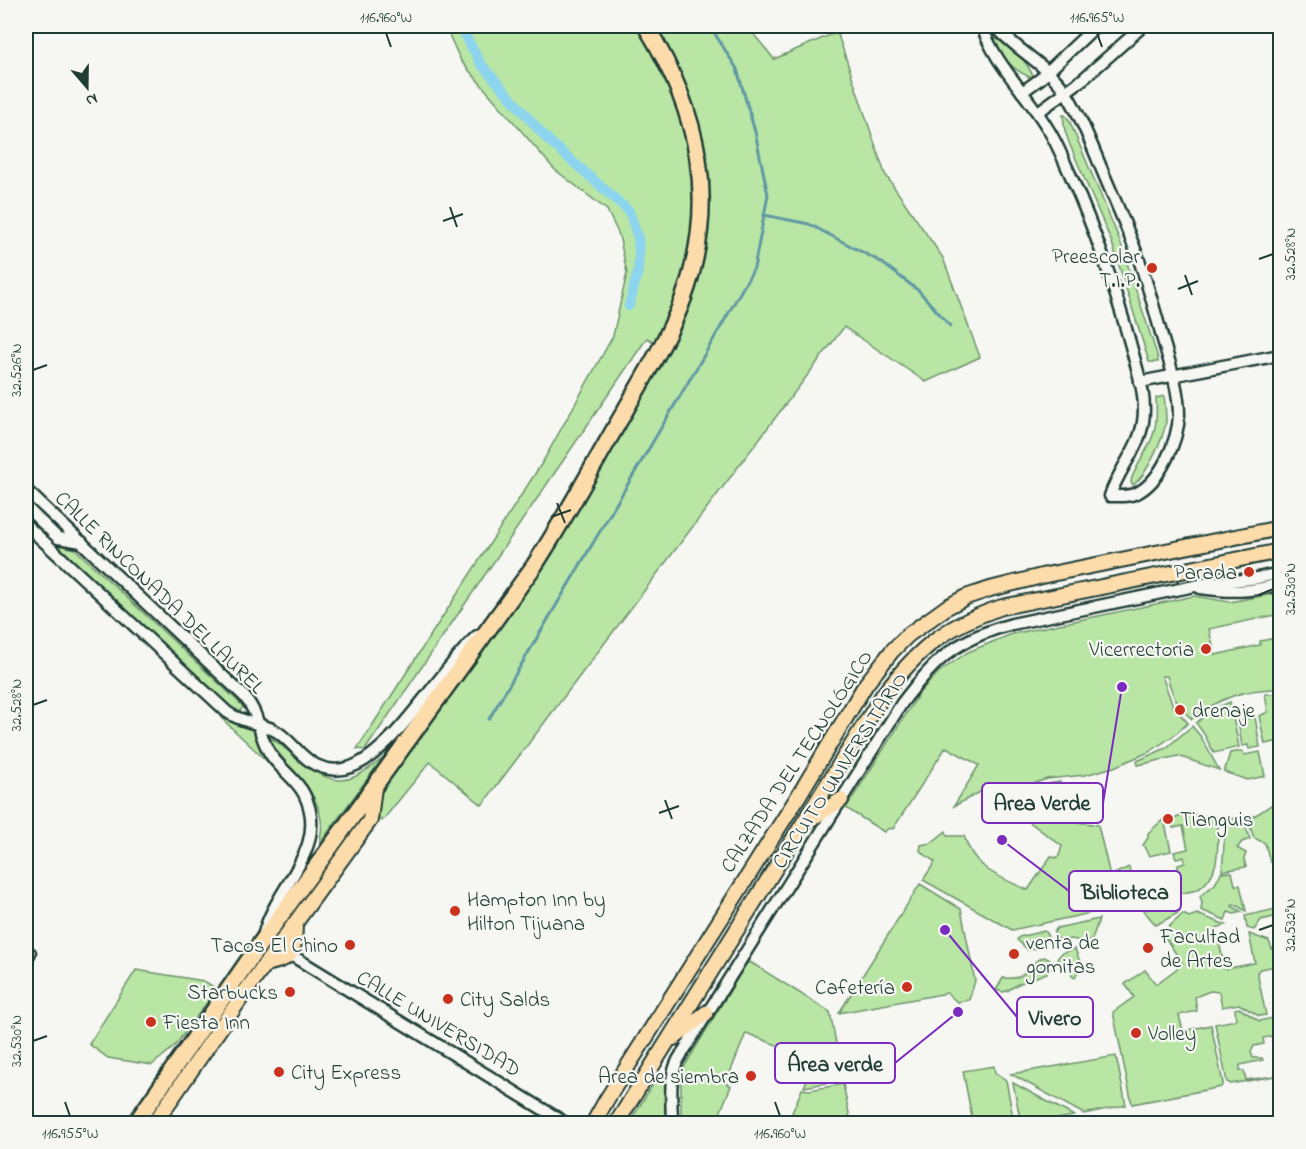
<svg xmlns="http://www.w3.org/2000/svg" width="1306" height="1149" viewBox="0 0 1306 1149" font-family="'Indie Flower',sans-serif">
	<rect width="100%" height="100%" fill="#f6f6f2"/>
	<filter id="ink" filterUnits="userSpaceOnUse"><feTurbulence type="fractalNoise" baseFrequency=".0167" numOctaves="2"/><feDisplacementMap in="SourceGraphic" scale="12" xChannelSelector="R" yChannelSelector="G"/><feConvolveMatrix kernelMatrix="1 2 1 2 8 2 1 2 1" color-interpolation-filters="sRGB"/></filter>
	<g filter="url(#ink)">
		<g fill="#b9e6a4" stroke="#6c926c" stroke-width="1.5">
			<path d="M445,26H747L774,59L837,32L885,174L943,258L980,357L926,382L844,327L482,805L430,762L382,821L378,818L377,812L380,794L537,573L667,349L647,338L365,750L357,749L542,463L613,336L627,273L619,235L607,210L554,169L461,61Z"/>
			<path d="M994,38C1012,44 1028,62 1034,79C1016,72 999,58 994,38Z"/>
			<path d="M1063,115H1065L1069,120L1120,241L1158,358V362H1149L1112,243L1070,145L1065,131Z"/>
			<path d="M1164,396C1165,404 1166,413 1166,421C1164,438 1147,475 1133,485L1131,482L1132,477C1148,443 1159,439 1156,398Z"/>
			<path d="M56,544L75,549L243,706L238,715Z"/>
			<path d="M1278,593L1280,614L1209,629L1215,655L1260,645V641L1280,637V689C1247,688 1218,698 1192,719C1177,707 1172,694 1167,676H1162L1173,706L1188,723L1173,736L1149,752L1114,767L1085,775L1047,779L1015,790L995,788L984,790L954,806L979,765L946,747L893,829L889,828L884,832L846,808L920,692L939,672L968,652L1012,634L1194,596L1230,602Z"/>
			<path d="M1265,694H1280V741L1265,744L1259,716L1268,712Z"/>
			<path d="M1230,702L1239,747L1214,753L1204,734L1196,723L1214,709Z"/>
			<path d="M220,717L256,732L273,767Z"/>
			<path d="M1255,717L1260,747L1249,749L1248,745L1242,746L1238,721Z"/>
			<path d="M1192,726L1201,737L1219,770L1178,756L1138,765L1137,761L1166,748Z"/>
			<path d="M269,737C294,751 323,791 354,777C364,773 373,765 382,759L320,843C320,836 323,827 321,820C316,782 283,768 269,737Z"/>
			<path d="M1242,751L1244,755L1260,752L1265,776L1248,780L1224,772L1230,753Z"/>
			<path d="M1060,782L1065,809C1049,817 1033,812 1019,802V795C1031,786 1046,784 1060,782Z"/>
			<path d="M1280,800V861L1270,862L1265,843L1254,838L1247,818C1260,816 1268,805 1280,800Z"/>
			<path d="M1027,814L1048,819L1065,816L1078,822L1098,825L1110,876L1129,867L1132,879L1178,869V865L1185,863L1184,857L1176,858L1174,852L1188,849L1183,826L1173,828L1171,820L1186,814L1218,817C1217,843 1223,875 1197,890L1012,930L923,880L935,862L920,851L921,845L931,843L946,831L947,836H964C974,869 999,877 1028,890L1051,856L1055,858L1059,856L1062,846L1024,818Z"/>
			<path d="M1226,818L1243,819L1250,839L1242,842L1237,848L1246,853L1244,859L1246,867L1222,871Z"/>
			<path d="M1164,819L1171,851L1149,856L1143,845L1148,838V833Z"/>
			<path d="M1232,872L1235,885H1240L1246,911L1234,904L1232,906L1242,912L1234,914L1228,912L1225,920L1201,910L1202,903L1200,896L1215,884L1221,873Z"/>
			<path d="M920,884L961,909L975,981L969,1000L957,1002L947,993L839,1013Z"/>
			<path d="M1172,904L1178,906L1180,912L1156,925L1143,910Z"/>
			<path d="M1280,908V924L1276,923L1274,917L1261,920L1254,930L1247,928L1245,916Z"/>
			<path d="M1183,914L1189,917L1197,914L1226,925L1216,928L1225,969L1255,963L1249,934L1269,941L1272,949L1280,946V968H1277L1276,966L1260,969L1257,972L1266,1015L1259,1016L1239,1004L1222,1007L1219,992L1210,991L1195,997L1197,1011L1179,1015L1183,1031L1211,1025L1223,1083L1221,1087L1132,1104L1113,1012L1134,997L1125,984L1145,970L1156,984L1183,964L1162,933Z"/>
			<path d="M1099,919L1092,939L1082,941L1071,939L1061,941L1055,936L1054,932L1057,928Z"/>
			<path d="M1044,931L1047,933L1048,939L1037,948L1028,950L1017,940L1019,937Z"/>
			<path d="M1075,949L1081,964L1075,978L1072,976L1069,966L1059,967L1057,959L1062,953Z"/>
			<path d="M1044,957L1051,960L1053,968L1047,970V973L1018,984L1007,991L1003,992L996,990L1003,978C1031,981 1022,965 1044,957Z"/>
			<path d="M750,962L830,1012L843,1080L804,1087L813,1065H816L817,1061L746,1033L726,1083L731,1086L716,1123H681V1072L746,964Z"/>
			<path d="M136,970L204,981L217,989L174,1047L152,1065L108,1058L89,1044Z"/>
			<path d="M1239,1008L1259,1021L1278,1017L1280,1019V1041L1279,1035L1263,1038L1264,1044L1254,1046L1251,1052L1253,1058H1262L1263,1060L1240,1065V1071H1244L1246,1080L1280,1075L1231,1084L1227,1082L1215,1024L1236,1020L1235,1009Z"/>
			<path d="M1116,1056L1126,1105L1084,1114L1011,1074Z"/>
			<path d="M994,1066L995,1073L1006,1080L1014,1123H973L963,1071Z"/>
			<path d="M666,1073L665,1123H629L658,1076Z"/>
			<path d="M1013,1083L1074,1116L1033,1123H1021Z"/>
			<path d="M843,1084L851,1123H800L792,1113L802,1089L810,1090Z"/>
		</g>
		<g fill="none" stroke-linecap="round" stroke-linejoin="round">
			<g stroke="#6198a4" stroke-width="3">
				<path d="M764,215L809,224L881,262L919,291L950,326"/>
				<path d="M489,719L719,330L754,268L768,195L755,132L737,69L710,26"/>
			</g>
			<path stroke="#8dd5ee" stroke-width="10" d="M460,26L481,64L548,140L629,211L638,238L639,253L638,271L629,306"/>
			<g stroke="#1f3d34" stroke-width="15">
				<g id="minor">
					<path d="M982,26C995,65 1027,93 1048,129C1057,143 1063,159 1070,174C1095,230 1116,291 1132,350C1138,373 1147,397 1143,422C1139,449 1118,470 1110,496C1119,496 1129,497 1137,493C1161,481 1178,440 1179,415C1179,390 1170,364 1163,340C1155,312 1148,284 1138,257C1128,230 1116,203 1105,177C1093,149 1083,120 1067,94C1048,65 1017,51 995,26"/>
					<path d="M1022,92L1040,79L1096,26"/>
					<path d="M1038,112L1083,79L1143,26"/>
					<path d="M1140,382L1280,355"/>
					<path d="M26,490L243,695C261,715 257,732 269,752C278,768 296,778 304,794C331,847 276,886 264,933"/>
					<path d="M26,507L58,538L82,542"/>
					<path d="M26,525L227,712C242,723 258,722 274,730C290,738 299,757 316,765C327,770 340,771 351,767C395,751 440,670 477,636"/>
					<path d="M1200,588C1229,592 1253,593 1280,583"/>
					<path d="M291,955L567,1124"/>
					<path d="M26,959L30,953"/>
					<path d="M672,1124C672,1102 668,1080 678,1060L902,703C936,658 957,639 1012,624L1209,583L1253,579L1280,573"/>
				</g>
			</g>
			<g stroke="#1f3d34" stroke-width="18">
				<g id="major">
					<path d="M806,822L841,800"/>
					<path d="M265,964C295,958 294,952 295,924"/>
					<path d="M674,1038L706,1013"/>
					<path d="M154,1124L243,995L370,820L374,787"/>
					<path d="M593,1124L607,1099L796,800L866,684L892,651L908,635L947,607L966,597L990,589L1046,575L1280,528"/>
					<path d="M616,1124L883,695C919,648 945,626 1002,607L1280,551"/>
				</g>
			</g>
			<g stroke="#1f3d34" stroke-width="20">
				<path id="highway" d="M135,1124L260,944L534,566C566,517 593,466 622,416C643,378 668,340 683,299C719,202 699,112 646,26"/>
			</g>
			<use href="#minor" stroke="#f6f6f2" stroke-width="10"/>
			<use href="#major" stroke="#fddcac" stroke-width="14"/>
			<use href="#highway" stroke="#fddcac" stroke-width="15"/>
		</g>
	</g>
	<path fill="none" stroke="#1f3d34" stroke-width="2" d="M386,33L391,47M1097,33L1102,47M450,207L457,227M443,221L463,214M1259,259L1273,254M1185,275L1192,295M1178,289L1198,281M33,370L47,365M557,503L565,523M551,517L571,510M1259,595L1273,589M33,705L47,700M665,800L672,819M659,813L679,806M1259,930L1273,925M33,1041L47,1036M65,1102L70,1116M775,1102L780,1116"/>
	<g fill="#c8321e" stroke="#f6f6f2" stroke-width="2">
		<circle cx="1152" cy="268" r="6"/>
		<circle cx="1249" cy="572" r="6"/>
		<circle cx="1206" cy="649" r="6"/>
		<circle cx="1180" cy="710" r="6"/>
		<circle cx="1168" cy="819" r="6"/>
		<circle cx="455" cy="911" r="6"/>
		<circle cx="350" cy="945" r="6"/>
		<circle cx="1148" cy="948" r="6"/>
		<circle cx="1014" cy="954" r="6"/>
		<circle cx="907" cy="987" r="6"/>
		<circle cx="290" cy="992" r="6"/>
		<circle cx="448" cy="999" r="6"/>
		<circle cx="151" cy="1022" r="6"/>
		<circle cx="1136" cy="1033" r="6"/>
		<circle cx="279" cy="1072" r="6"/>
		<circle cx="751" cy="1076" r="6"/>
	</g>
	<g text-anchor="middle" stroke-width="4.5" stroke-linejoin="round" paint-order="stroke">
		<g font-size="21" fill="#1f3d34" stroke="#f6f6f2" text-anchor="start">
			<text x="1140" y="263" text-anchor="end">Preescolar<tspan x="1140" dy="24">T.I.P.</tspan></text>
			<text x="1237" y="579" text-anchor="end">Parada</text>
			<text x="1194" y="656" text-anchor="end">Vicerrectoria</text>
			<text x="1192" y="717">drenaje</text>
			<text x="1180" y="826">Tianguis</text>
			<text x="467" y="906">Hampton Inn by<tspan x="467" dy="24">Hilton Tijuana</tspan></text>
			<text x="1160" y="943">Facultad<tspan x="1160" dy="24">de Artes</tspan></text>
			<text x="1026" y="949">venta de<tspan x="1026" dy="24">gomitas</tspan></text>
			<text x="338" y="952" text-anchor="end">Tacos El Chino</text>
			<text x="895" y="994" text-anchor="end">Cafetería</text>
			<text x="278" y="999" text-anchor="end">Starbucks</text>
			<text x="460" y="1006">City Salds</text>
			<text x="163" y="1029">Fiesta Inn</text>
			<text x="1148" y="1040">Volley</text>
			<text x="291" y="1079">City Express</text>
			<text x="739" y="1083" text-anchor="end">Area de siembra</text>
		</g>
		<g font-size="21" fill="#1f3d34" stroke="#f6f6f2">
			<text transform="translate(160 592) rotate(44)" y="7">CALLE RINCONADA DEL LAUREL</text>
			<text transform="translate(796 761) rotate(-57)" y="7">CALZADA DEL TECNOLÓGICO</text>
			<text transform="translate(839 770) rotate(-57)" y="7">CIRCUITO UNIVERSITARIO</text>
			<text transform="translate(439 1023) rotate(31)" y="7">CALLE UNIVERSIDAD</text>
		</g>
	</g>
	<path fill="none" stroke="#7b2cbf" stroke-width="2" d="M1122 687L1103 803M1002 840L1069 891M945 930L1017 1017M958 1012L895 1063"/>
	<g fill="#7b2cbf" stroke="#f6f6f2" stroke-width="2">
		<circle cx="1122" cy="687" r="6"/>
		<circle cx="1002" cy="840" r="6"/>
		<circle cx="945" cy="930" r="6"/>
		<circle cx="958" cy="1012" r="6"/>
	</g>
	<g fill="#f6f6f2" stroke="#7b2cbf" stroke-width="2">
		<rect x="982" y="783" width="121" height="40" rx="6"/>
		<rect x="1069" y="871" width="112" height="40" rx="6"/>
		<rect x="1017" y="997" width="76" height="40" rx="6"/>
		<rect x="775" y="1043" width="120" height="40" rx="6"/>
	</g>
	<g font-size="22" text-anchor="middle" font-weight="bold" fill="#1f3d34">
		<text x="1042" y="810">Area Verde</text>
		<text x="1125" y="899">Biblioteca</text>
		<text x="1055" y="1025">Vivero</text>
		<text x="835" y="1071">Área verde</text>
	</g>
	<rect width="1306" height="1149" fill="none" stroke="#f6f6f2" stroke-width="66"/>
	<g transform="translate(87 87) rotate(160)" stroke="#f6f6f2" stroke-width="4.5" paint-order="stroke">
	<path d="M0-4.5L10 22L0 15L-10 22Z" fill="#1f3d34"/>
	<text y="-9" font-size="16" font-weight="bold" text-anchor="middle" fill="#1f3d34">N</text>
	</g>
	<rect x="33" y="33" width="1240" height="1083" fill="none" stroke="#1f3d34" stroke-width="2"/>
	<g font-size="15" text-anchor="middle" fill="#1f3d34">
		<text x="386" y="22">116.960°W</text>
		<text x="1097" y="22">116.965°W</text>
		<text transform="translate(1290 254) rotate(-90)" y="5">32.528°N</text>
		<text transform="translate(16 370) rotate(-90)" y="5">32.526°N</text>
		<text transform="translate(1290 589) rotate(-90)" y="5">32.530°N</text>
		<text transform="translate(16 705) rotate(-90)" y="5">32.528°N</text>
		<text transform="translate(1290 925) rotate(-90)" y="5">32.532°N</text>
		<text transform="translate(16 1041) rotate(-90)" y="5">32.530°N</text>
		<text x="70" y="1138">116.955°W</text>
		<text x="780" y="1138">116.960°W</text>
	</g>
</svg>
